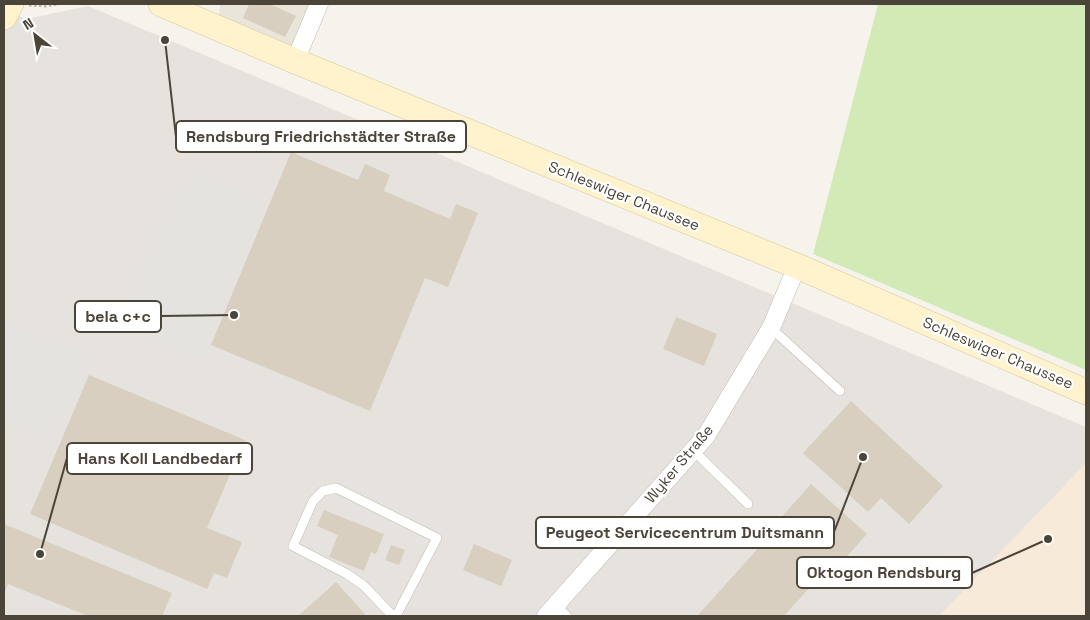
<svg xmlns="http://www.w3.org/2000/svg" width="1090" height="620" viewBox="0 0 1090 620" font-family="'Space Grotesk',sans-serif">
	<rect width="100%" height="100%" fill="#f6f3ec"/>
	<path fill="#eae5da" d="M220,4H310L289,52L219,15Z"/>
	<path fill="#f7ead8" d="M1086,462V616H931Z"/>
	<path fill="#e6e2dd" d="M88,6L1086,427V463L939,616H4V9L26,19Z"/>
	<path fill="#d2eab5" d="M878,4H1086V370L813,254Z"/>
	<g fill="#e5e3e0">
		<path d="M199,172L260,201L195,358L116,327L176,182L190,188Z"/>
		<path d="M4,321L88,356L50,442L7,422L4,430Z"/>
	</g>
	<g fill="#d8cfc1">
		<path d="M249,4H270L296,16L285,37L243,18Z"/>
		<path d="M291,152L358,180L365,164L390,175L384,191L450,219L456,204L478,213L448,287L425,278L370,411L211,345Z"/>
		<path d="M676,317L717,334L704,366L663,349Z"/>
		<path d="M89,375L245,440L207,528L242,542L227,578L214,573L207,589L30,514Z"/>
		<path d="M851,401L943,486L909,524L881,498L868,512L803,453Z"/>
		<path d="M811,484L867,534L833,572L828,567L784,616H697L780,524L777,522Z"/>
		<path d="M324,510L384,534L376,554L371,552L364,571L329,557L338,535L317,526Z"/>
		<path d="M4,524L172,593L162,616H88L8,584L4,594Z"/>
		<path d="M474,544L512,560L501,586L463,570Z"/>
		<path d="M391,545L405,550L399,565L385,560Z"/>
		<path d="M336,582L365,614L362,616H298Z"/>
	</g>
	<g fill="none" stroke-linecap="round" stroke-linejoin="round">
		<g stroke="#c2bbae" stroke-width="10">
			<g id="lane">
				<path d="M771,328L840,391"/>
				<path d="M693,450L748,504"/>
				<path d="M556,606L567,616"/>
				<path d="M393,616L363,585L347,574L293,546L313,501L323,491L336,488L437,538L396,616"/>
			</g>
		</g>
		<g stroke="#c2bbae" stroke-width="19">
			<g id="street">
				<path d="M295,61L319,4"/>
				<path d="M546,616L706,436L771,328L797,266"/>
			</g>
		</g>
		<g stroke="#d6c79b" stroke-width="26">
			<g id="secondary">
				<path d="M161,4L295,61L797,266L1086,392"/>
				<path d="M4,17L11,4"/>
			</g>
		</g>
		<path stroke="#c4b79f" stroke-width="3" stroke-dasharray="2.5 2.5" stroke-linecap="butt" d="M29,5L45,6L59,4"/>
		<use href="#lane" stroke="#fff" stroke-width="9"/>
		<use href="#street" stroke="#fff" stroke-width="18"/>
		<use href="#secondary" stroke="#fff3cd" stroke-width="25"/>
	</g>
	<g text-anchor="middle" stroke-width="4.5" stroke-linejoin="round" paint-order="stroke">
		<g font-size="15" fill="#4b4439" stroke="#fff">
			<text transform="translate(624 196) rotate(22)" y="5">Schleswiger Chaussee</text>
			<text transform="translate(998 353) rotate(23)" y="5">Schleswiger Chaussee</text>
			<text transform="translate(679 464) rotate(-50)" y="5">Wyker Straße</text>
		</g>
	</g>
	<path fill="none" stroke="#4b4439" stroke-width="2" d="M165 40L176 137M234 315L161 316M40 554L67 458M863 457L834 532M1048 539L972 573"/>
	<g fill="#4b4439" stroke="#fff" stroke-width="2">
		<circle cx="165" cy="40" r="5"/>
		<circle cx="234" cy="315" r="5"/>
		<circle cx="40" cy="554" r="5"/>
		<circle cx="863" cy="457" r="5"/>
		<circle cx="1048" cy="539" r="5"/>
	</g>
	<g fill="#fff" stroke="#4b4439" stroke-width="2">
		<rect x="176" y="121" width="290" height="31" rx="5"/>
		<rect x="75" y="301" width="86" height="31" rx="5"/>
		<rect x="67" y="443" width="185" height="31" rx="5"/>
		<rect x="536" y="517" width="298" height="31" rx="5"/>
		<rect x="797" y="557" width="175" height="31" rx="5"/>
	</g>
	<g font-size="16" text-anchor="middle" font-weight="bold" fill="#4b4439">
		<text x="321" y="142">Rendsburg Friedrichstädter Straße</text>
		<text x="118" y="322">bela c+c</text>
		<text x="160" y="464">Hans Koll Landbedarf</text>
		<text x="685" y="538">Peugeot Servicecentrum Duitsmann</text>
		<text x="884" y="578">Oktogon Rendsburg</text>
	</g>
	<rect width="1090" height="620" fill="none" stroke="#4b4439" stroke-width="10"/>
	<g transform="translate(35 35) rotate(329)" stroke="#ffffff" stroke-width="4" paint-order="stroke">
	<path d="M0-4L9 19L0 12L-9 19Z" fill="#4b4439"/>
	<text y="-8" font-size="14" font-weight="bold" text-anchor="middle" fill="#4b4439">N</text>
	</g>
</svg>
